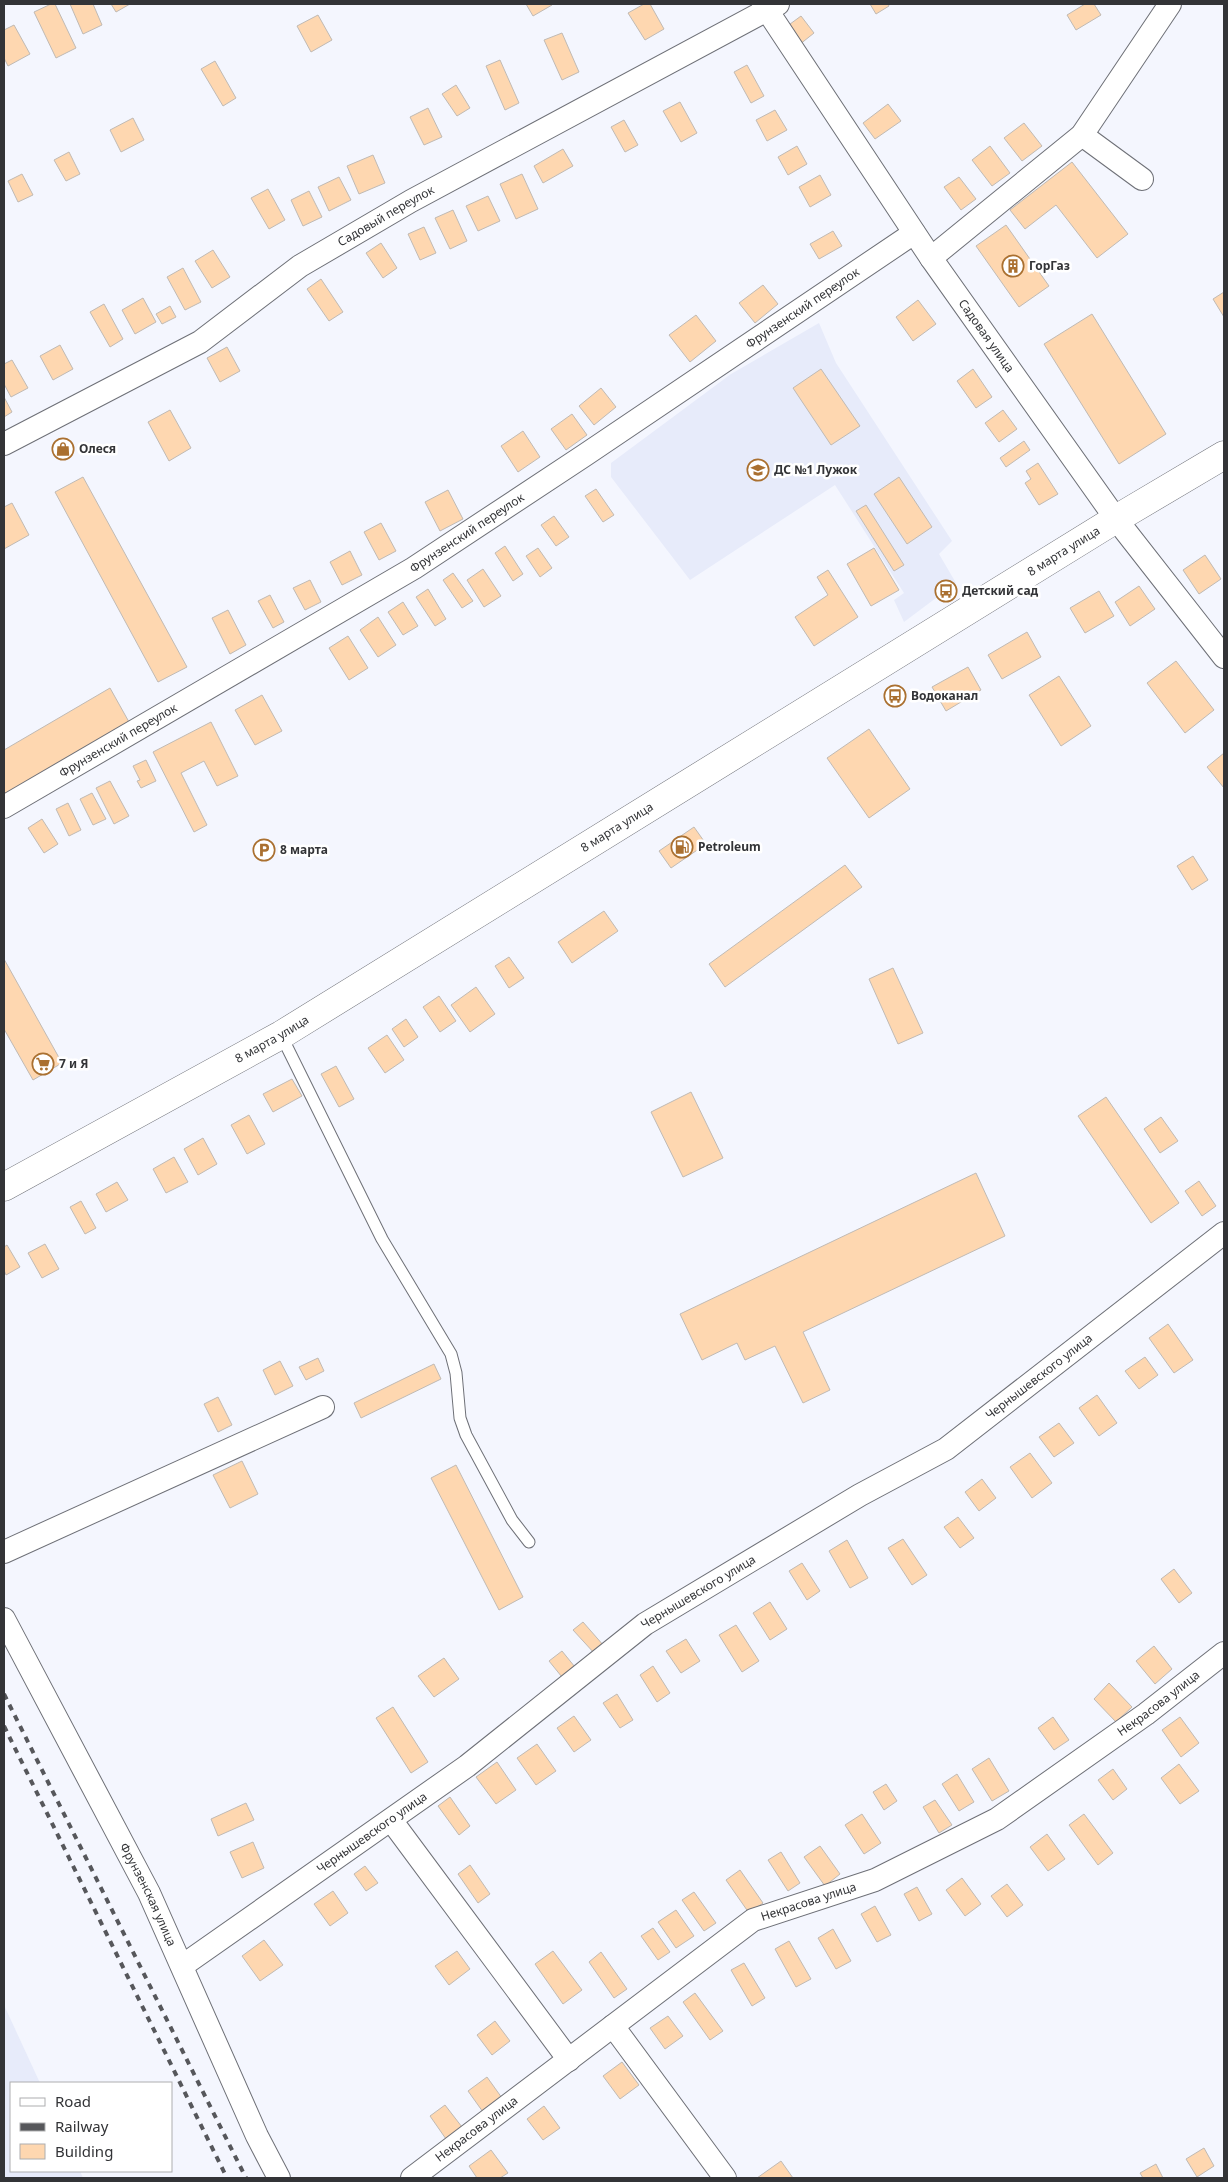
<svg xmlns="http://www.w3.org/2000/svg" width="1228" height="2182" viewBox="0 0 1228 2182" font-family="'Noto Sans',sans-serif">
	<rect width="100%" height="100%" fill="#f4f6fe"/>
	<g fill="#e7ebfa">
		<path d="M819,323L836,363L952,541L939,554L956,583L904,622L894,600L904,593L835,485L690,580L611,477V463L731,374Z"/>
		<path d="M4,2005L40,2083H11V2171H80L83,2178H4Z"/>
	</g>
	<g fill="#fed7b0" stroke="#c0bab4">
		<path d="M51,4H55L76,48L56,58L34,12Z"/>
		<path d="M70,4H93L102,25L83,34Z"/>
		<path d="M111,4H130L116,12Z"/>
		<path d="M526,4H551L552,5L533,16Z"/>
		<path d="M644,4H650L664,29L645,40L628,13Z"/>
		<path d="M870,4H888L889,6L876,14Z"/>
		<path d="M1085,4H1094L1101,15L1076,30L1067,15Z"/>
		<path d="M318,15L332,40L311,52L297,26Z"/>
		<path d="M801,16L814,33L799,45L786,27Z"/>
		<path d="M14,25L30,54L8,66L4,58V30Z"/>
		<path d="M562,33L579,72L562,80L544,40Z"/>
		<path d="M500,60L519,103L505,110L486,66Z"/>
		<path d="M215,61L236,98L223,106L201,69Z"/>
		<path d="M747,65L764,96L751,103L734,72Z"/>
		<path d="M456,85L470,108L457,116L442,94Z"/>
		<path d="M680,102L697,133L681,142L663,111Z"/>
		<path d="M888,104L901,121L875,139L863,123Z"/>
		<path d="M428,108L442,137L424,145L410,117Z"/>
		<path d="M775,110L787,130L767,141L756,120Z"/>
		<path d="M133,118L144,140L121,152L110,130Z"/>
		<path d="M624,120L638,145L625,152L611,127Z"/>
		<path d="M1024,123L1042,146L1022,161L1004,138Z"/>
		<path d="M797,146L807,164L788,175L778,157Z"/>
		<path d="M990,146L1010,173L992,186L972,160Z"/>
		<path d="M563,149L573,166L543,183L534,166Z"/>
		<path d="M69,152L80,174L66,181L54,160Z"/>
		<path d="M373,155L385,183L359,194L347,166Z"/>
		<path d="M1072,162L1128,234L1097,258L1056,205L1025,229L1010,210Z"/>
		<path d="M22,174L33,195L18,202L8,181Z"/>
		<path d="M522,174L538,209L516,219L500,184Z"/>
		<path d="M820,175L831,195L810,207L799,187Z"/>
		<path d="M339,177L351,200L329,211L318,187Z"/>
		<path d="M959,177L976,199L961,210L944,187Z"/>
		<path d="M268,189L285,220L269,229L251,198Z"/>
		<path d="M309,191L322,217L303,226L291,200Z"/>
		<path d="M488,196L500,221L478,231L466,206Z"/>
		<path d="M453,210L467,241L450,249L435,218Z"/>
		<path d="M1006,225L1049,286L1019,307L976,246Z"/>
		<path d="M424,227L436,253L420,260L408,234Z"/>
		<path d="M833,231L842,246L819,259L810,244Z"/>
		<path d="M381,243L397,268L383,278L366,253Z"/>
		<path d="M213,250L230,277L212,288L195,261Z"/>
		<path d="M183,268L201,302L185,310L167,277Z"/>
		<path d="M321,279L343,312L329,321L307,289Z"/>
		<path d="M763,285L778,304L755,323L739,303Z"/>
		<path d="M1224,292V317L1213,299Z"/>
		<path d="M143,298L156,322L135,334L122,310Z"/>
		<path d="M918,300L936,324L913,341L896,317Z"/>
		<path d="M104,304L123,339L110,347L90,312Z"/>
		<path d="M170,306L176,317L162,324L156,314Z"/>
		<path d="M1092,314L1166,434L1119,464L1044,344Z"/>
		<path d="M696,315L716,341L690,362L669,335Z"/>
		<path d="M60,345L73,369L53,380L40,356Z"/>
		<path d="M227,347L240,371L220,382L207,358Z"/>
		<path d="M12,360L28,388L11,397L4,384V364Z"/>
		<path d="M821,369L860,426L831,445L793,388Z"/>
		<path d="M973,369L992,397L976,408L957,381Z"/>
		<path d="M601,388L616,407L594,425L579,406Z"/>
		<path d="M4,397L12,412L4,417Z"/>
		<path d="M170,410L191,448L169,461L148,422Z"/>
		<path d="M1003,410L1017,429L999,442L985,423Z"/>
		<path d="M572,414L587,435L566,450L551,429Z"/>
		<path d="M523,431L540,457L518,472L501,446Z"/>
		<path d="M1024,441L1030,450L1006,467L1000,458Z"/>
		<path d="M1038,463L1058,494L1039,505L1025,483L1031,479L1026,471Z"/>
		<path d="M83,477L187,667L158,682L55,492Z"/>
		<path d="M899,477L932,527L907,544L874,494Z"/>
		<path d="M596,489L614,515L603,522L585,496Z"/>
		<path d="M448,490L463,519L440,531L425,502Z"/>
		<path d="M12,503L29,535L4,549V507Z"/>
		<path d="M866,505L904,565L894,571L856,511Z"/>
		<path d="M554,516L569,537L556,546L541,525Z"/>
		<path d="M381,523L396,551L379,560L364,532Z"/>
		<path d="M505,546L523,574L513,581L495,553Z"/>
		<path d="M538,548L552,568L540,577L526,556Z"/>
		<path d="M874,548L899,590L871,606L847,564Z"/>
		<path d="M350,551L362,575L342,585L330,562Z"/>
		<path d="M1205,555L1221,579L1199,594L1183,570Z"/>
		<path d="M483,569L501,596L484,607L467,580Z"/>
		<path d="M828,570L858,617L814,646L795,617L828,595L817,577Z"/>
		<path d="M453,573L473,601L462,608L443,580Z"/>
		<path d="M310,580L321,602L305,610L293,588Z"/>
		<path d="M1139,586L1155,609L1130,626L1115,602Z"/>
		<path d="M428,589L446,619L435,626L416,597Z"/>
		<path d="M1099,591L1114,616L1085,633L1070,608Z"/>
		<path d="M270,595L284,622L273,628L258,601Z"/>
		<path d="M403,602L418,626L403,635L388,612Z"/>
		<path d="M228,610L246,645L230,654L212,618Z"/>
		<path d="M378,617L396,645L378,657L360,630Z"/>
		<path d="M1027,632L1041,657L1002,679L988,655Z"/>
		<path d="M348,636L368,668L349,680L329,648Z"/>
		<path d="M1176,661L1214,710L1185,733L1147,683Z"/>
		<path d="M968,667L981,690L946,711L932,687Z"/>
		<path d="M1059,676L1091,726L1061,746L1029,695Z"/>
		<path d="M110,688L129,722L4,795V750Z"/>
		<path d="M262,695L282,731L255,745L235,710Z"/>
		<path d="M211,722L238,776L217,786L204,761L181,773L207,825L194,832L153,752Z"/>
		<path d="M869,729L910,789L869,818L827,758Z"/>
		<path d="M1224,753V788L1207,767Z"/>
		<path d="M146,760L156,781L141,788L137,781L140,780L133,766Z"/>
		<path d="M110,781L129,816L114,824L96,788Z"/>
		<path d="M92,793L106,819L93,825L80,799Z"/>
		<path d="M68,803L81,830L69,836L56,809Z"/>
		<path d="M42,819L58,844L44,853L28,828Z"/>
		<path d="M694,827L706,844L671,868L659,851Z"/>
		<path d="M1193,856L1208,880L1192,890L1177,866Z"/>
		<path d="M845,865L862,887L725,987L709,964Z"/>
		<path d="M604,911L618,931L572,963L558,942Z"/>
		<path d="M509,957L524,978L509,988L495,966Z"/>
		<path d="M4,959L62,1063L33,1080L4,1029Z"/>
		<path d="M893,968L923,1033L898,1044L869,979Z"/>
		<path d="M476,987L495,1014L470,1032L451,1005Z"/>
		<path d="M439,996L456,1021L440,1032L423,1007Z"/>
		<path d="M406,1019L418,1037L404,1047L392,1029Z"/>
		<path d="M387,1035L404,1060L385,1073L368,1048Z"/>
		<path d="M336,1066L354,1099L339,1107L321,1074Z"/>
		<path d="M292,1079L302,1096L273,1112L263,1094Z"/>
		<path d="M691,1092L723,1158L683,1177L651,1112Z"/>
		<path d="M1106,1097L1179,1203L1151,1223L1078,1116Z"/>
		<path d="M249,1115L265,1144L247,1154L231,1125Z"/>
		<path d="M1161,1117L1178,1141L1160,1153L1144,1129Z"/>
		<path d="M203,1138L217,1164L198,1175L184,1149Z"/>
		<path d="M174,1157L188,1182L166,1193L153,1169Z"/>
		<path d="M976,1173L1005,1236L803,1332L830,1390L803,1403L775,1346L745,1360L737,1343L702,1360L680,1314Z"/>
		<path d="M1199,1181L1216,1206L1202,1216L1185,1191Z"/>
		<path d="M117,1182L128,1200L106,1212L96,1194Z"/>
		<path d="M81,1201L96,1228L85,1234L70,1207Z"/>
		<path d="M45,1244L59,1269L42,1278L28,1253Z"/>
		<path d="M7,1245L20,1267L6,1275L4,1270V1247Z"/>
		<path d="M1168,1324L1193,1360L1174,1373L1149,1338Z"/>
		<path d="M1145,1357L1158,1375L1139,1389L1125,1371Z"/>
		<path d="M318,1358L324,1371L306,1380L299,1367Z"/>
		<path d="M280,1361L293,1386L275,1395L263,1370Z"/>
		<path d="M434,1364L441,1379L361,1418L354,1403Z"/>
		<path d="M1097,1395L1117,1423L1099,1436L1079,1408Z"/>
		<path d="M218,1397L232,1425L218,1432L204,1404Z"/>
		<path d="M1059,1423L1074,1443L1054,1457L1039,1437Z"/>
		<path d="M1030,1453L1052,1483L1032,1498L1010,1467Z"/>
		<path d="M242,1461L258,1494L230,1508L213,1475Z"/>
		<path d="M456,1465L523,1597L499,1610L431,1478Z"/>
		<path d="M982,1479L996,1498L979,1511L965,1492Z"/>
		<path d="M958,1517L974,1538L960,1548L944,1527Z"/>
		<path d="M903,1539L927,1575L912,1585L888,1548Z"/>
		<path d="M847,1540L868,1578L850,1588L829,1551Z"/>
		<path d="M802,1563L820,1591L807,1600L789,1571Z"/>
		<path d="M1174,1569L1192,1593L1179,1603L1161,1579Z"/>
		<path d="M770,1602L787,1629L770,1640L753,1613Z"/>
		<path d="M583,1622L604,1646L595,1654L573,1630Z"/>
		<path d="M736,1625L759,1661L742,1672L719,1635Z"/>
		<path d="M686,1639L700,1661L681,1673L666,1651Z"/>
		<path d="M1154,1646L1172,1669L1155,1684L1136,1661Z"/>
		<path d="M562,1651L579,1672L566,1682L549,1661Z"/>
		<path d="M444,1658L459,1679L434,1697L418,1676Z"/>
		<path d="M653,1666L670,1693L657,1702L640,1675Z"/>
		<path d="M1109,1683L1132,1707L1116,1722L1094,1699Z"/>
		<path d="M617,1694L633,1720L620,1728L603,1703Z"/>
		<path d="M393,1707L428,1762L411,1773L376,1718Z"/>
		<path d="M574,1716L591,1740L574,1752L557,1728Z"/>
		<path d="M1053,1717L1069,1740L1054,1750L1038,1728Z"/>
		<path d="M1180,1717L1199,1743L1181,1757L1162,1730Z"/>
		<path d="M537,1744L556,1771L536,1785L517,1758Z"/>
		<path d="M989,1758L1009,1791L992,1801L972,1769Z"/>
		<path d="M497,1762L516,1790L496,1804L476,1777Z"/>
		<path d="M1179,1764L1199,1791L1180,1804L1161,1778Z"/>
		<path d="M1113,1769L1127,1789L1113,1800L1098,1780Z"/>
		<path d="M957,1774L974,1802L959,1811L942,1784Z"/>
		<path d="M886,1784L897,1801L884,1810L873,1792Z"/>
		<path d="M450,1797L470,1826L459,1835L438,1806Z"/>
		<path d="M935,1800L952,1825L939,1833L923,1807Z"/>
		<path d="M246,1803L254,1820L218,1836L211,1819Z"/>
		<path d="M862,1814L881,1843L864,1854L845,1825Z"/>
		<path d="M1084,1814L1113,1853L1098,1865L1069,1825Z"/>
		<path d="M1047,1834L1065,1859L1048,1871L1030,1847Z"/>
		<path d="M253,1842L264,1868L242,1878L230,1852Z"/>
		<path d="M820,1846L840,1874L825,1886L804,1857Z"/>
		<path d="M781,1852L800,1883L788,1891L768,1860Z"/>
		<path d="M470,1865L490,1894L478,1903L458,1874Z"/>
		<path d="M365,1866L378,1883L366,1891L354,1874Z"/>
		<path d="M740,1870L763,1903L749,1913L726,1880Z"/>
		<path d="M962,1878L981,1904L965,1916L946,1890Z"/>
		<path d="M1007,1884L1023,1905L1007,1917L991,1896Z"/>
		<path d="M917,1887L932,1914L919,1921L904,1894Z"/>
		<path d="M333,1891L348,1913L330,1926L314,1904Z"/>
		<path d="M694,1892L716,1923L704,1931L682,1900Z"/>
		<path d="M875,1906L891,1935L877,1942L861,1914Z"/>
		<path d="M676,1910L694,1936L676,1948L658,1922Z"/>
		<path d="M653,1928L670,1952L658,1960L641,1936Z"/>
		<path d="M833,1929L851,1961L836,1969L818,1938Z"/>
		<path d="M264,1940L283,1965L260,1981L242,1956Z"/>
		<path d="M789,1941L811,1979L796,1987L775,1949Z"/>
		<path d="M457,1951L470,1969L449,1985L435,1966Z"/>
		<path d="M553,1951L582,1990L563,2004L535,1964Z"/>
		<path d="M601,1952L627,1989L614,1998L589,1962Z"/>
		<path d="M744,1963L765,1998L752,2006L731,1970Z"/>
		<path d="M695,1993L723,2031L710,2040L683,2002Z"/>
		<path d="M668,2016L683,2036L665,2049L650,2028Z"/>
		<path d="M495,2021L510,2041L492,2055L477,2035Z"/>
		<path d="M622,2062L639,2085L620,2099L603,2076Z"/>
		<path d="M487,2077L502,2098L483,2112L468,2091Z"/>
		<path d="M445,2105L462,2127L446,2139L430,2116Z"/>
		<path d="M544,2106L560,2128L543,2140L527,2119Z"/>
		<path d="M1204,2148L1214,2166L1197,2177L1186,2159Z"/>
		<path d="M491,2150L508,2173L500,2178H477L469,2166Z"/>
		<path d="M781,2161L793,2178H757Z"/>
		<path d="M1156,2164L1163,2178H1143L1140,2173Z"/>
	</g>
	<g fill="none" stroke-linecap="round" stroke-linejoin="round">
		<g stroke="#6e7077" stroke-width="13">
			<path id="lane" d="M281,1035L382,1239L451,1354L456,1373L460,1418L466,1435L512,1520L529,1542"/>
		</g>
		<g stroke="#6e7077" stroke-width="24">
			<g id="street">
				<path id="s1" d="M763,4L931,258L1116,519L1224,657"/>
				<path d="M1082,135L1142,179"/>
				<path d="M931,258L1082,135L1170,4"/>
				<path id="s2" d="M4,444L200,342L300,266L411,201L778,4"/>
				<path id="s3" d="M4,807L414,568L585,455L914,233"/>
				<path d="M4,1552L323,1407"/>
				<path id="s4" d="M4,1619L149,1893L257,2136L279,2178"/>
				<path d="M391,1820L569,2060"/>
				<path id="s5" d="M182,1966L467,1766L645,1624L860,1495L946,1449L1224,1233"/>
				<path d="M613,2026L725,2178"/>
				<path id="s6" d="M412,2178L753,1920L875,1880L997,1819L1146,1714L1224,1653"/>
			</g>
		</g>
		<g stroke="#6e7077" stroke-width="29">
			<g id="secondary">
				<path id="s7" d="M4,1187L281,1035L1116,519L1224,455"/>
			</g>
		</g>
		<use href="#lane" stroke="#fff" stroke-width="11"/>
		<use href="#street" stroke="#fff" stroke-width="22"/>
		<use href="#secondary" stroke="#fff" stroke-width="28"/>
		<g stroke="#56575b" stroke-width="4" stroke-dasharray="6 6" stroke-linecap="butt">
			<path d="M4,1694L246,2178"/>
			<path d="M4,1726L227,2178"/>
		</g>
	</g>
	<defs>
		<g id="building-ring" transform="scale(1.125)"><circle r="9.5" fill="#fff" stroke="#aa7030" stroke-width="1.5"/><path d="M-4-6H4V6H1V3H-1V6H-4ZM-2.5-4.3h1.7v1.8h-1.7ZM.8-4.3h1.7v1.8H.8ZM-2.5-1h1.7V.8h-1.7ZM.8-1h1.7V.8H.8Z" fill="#aa7030"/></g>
		<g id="shop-ring" transform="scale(1.125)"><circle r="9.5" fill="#fff" stroke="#aa7030" stroke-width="1.5"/><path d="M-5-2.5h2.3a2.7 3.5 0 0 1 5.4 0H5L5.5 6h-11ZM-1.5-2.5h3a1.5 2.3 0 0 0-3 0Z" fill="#aa7030"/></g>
		<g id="school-ring" transform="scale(1.125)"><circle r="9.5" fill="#fff" stroke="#aa7030" stroke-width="1.5"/><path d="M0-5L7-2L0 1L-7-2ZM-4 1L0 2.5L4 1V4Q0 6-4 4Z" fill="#aa7030"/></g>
		<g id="bus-ring" transform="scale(1.125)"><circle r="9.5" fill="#fff" stroke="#aa7030" stroke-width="1.5"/><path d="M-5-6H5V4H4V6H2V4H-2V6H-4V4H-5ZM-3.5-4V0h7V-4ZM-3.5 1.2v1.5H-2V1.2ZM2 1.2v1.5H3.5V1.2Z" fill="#aa7030"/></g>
		<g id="fuel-ring" transform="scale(1.125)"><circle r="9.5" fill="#fff" stroke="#aa7030" stroke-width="1.5"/><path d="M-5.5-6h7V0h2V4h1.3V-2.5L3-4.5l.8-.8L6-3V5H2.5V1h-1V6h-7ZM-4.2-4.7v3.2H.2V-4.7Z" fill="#aa7030"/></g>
		<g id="parking-ring" transform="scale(1.125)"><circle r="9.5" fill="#fff" stroke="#aa7030" stroke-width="1.5"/><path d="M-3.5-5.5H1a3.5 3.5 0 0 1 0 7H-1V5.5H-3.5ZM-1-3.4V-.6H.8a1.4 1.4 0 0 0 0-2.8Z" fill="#aa7030"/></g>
		<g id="supermarket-ring" transform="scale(1.125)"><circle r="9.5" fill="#fff" stroke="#aa7030" stroke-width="1.5"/><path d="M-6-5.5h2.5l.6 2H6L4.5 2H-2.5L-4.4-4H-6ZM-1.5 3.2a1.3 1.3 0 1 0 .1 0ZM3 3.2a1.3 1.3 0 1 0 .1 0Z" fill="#aa7030"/></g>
	</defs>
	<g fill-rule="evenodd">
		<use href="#building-ring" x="1013" y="266"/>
		<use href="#shop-ring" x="63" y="449"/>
		<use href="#school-ring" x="758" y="470"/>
		<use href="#bus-ring" x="946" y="591"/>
		<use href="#bus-ring" x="895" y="696"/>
		<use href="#fuel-ring" x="682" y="847"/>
		<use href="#parking-ring" x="264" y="850"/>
		<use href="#supermarket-ring" x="43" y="1064"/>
	</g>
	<g text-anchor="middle" stroke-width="5" stroke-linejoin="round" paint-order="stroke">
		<g font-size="12" fill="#333437" stroke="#fff">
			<text dy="4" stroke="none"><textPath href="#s2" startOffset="446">Садовый переулок</textPath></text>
			<text dy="4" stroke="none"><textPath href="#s3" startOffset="942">Фрунзенский переулок</textPath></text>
			<text dy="4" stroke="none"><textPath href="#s1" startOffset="400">Садовая улица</textPath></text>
			<text dy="4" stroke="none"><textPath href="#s3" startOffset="538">Фрунзенский переулок</textPath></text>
			<text dy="4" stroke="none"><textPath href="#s7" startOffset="1236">8 марта улица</textPath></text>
			<text dy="4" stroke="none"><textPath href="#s3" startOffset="132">Фрунзенский переулок</textPath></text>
			<text dy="4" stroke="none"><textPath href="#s7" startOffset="711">8 марта улица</textPath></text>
			<text dy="4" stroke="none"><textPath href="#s7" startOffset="306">8 марта улица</textPath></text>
			<text dy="4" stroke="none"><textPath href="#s5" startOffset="1042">Чернышевского улица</textPath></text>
			<text dy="4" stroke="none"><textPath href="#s5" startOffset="638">Чернышевского улица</textPath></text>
			<text dy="4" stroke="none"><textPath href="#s6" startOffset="891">Некрасова улица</textPath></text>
			<text dy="4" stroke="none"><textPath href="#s5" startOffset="232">Чернышевского улица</textPath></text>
			<text dy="4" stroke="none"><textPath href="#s4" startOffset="311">Фрунзенская улица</textPath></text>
			<text dy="4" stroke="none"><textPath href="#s6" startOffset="486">Некрасова улица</textPath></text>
			<text dy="4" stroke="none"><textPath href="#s6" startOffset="81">Некрасова улица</textPath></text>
		</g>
		<g font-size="12" font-weight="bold" fill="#333437" stroke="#fff" text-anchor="start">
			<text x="1029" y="270">ГорГаз</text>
			<text x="79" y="453">Олеся</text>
			<text x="774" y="474">ДС №1 Лужок</text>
			<text x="962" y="595">Детский сад</text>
			<text x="911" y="700">Водоканал</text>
			<text x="698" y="851">Petroleum</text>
			<text x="280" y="854">8 марта</text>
			<text x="59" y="1068">7 и Я</text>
		</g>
	</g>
	<rect width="1228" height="2182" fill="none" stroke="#333437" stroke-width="10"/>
	<rect x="10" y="2082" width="162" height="90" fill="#ffffff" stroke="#adaeaf"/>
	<rect x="20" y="2098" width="25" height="8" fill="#ffffff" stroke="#adaeaf"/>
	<text x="55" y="2107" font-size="15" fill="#333437">Road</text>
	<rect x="20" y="2123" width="25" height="8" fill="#56575b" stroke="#adaeaf"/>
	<text x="55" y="2132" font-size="15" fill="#333437">Railway</text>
	<rect x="20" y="2144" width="25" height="15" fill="#fed7b0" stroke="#adaeaf"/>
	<text x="55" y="2157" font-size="15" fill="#333437">Building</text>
</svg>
